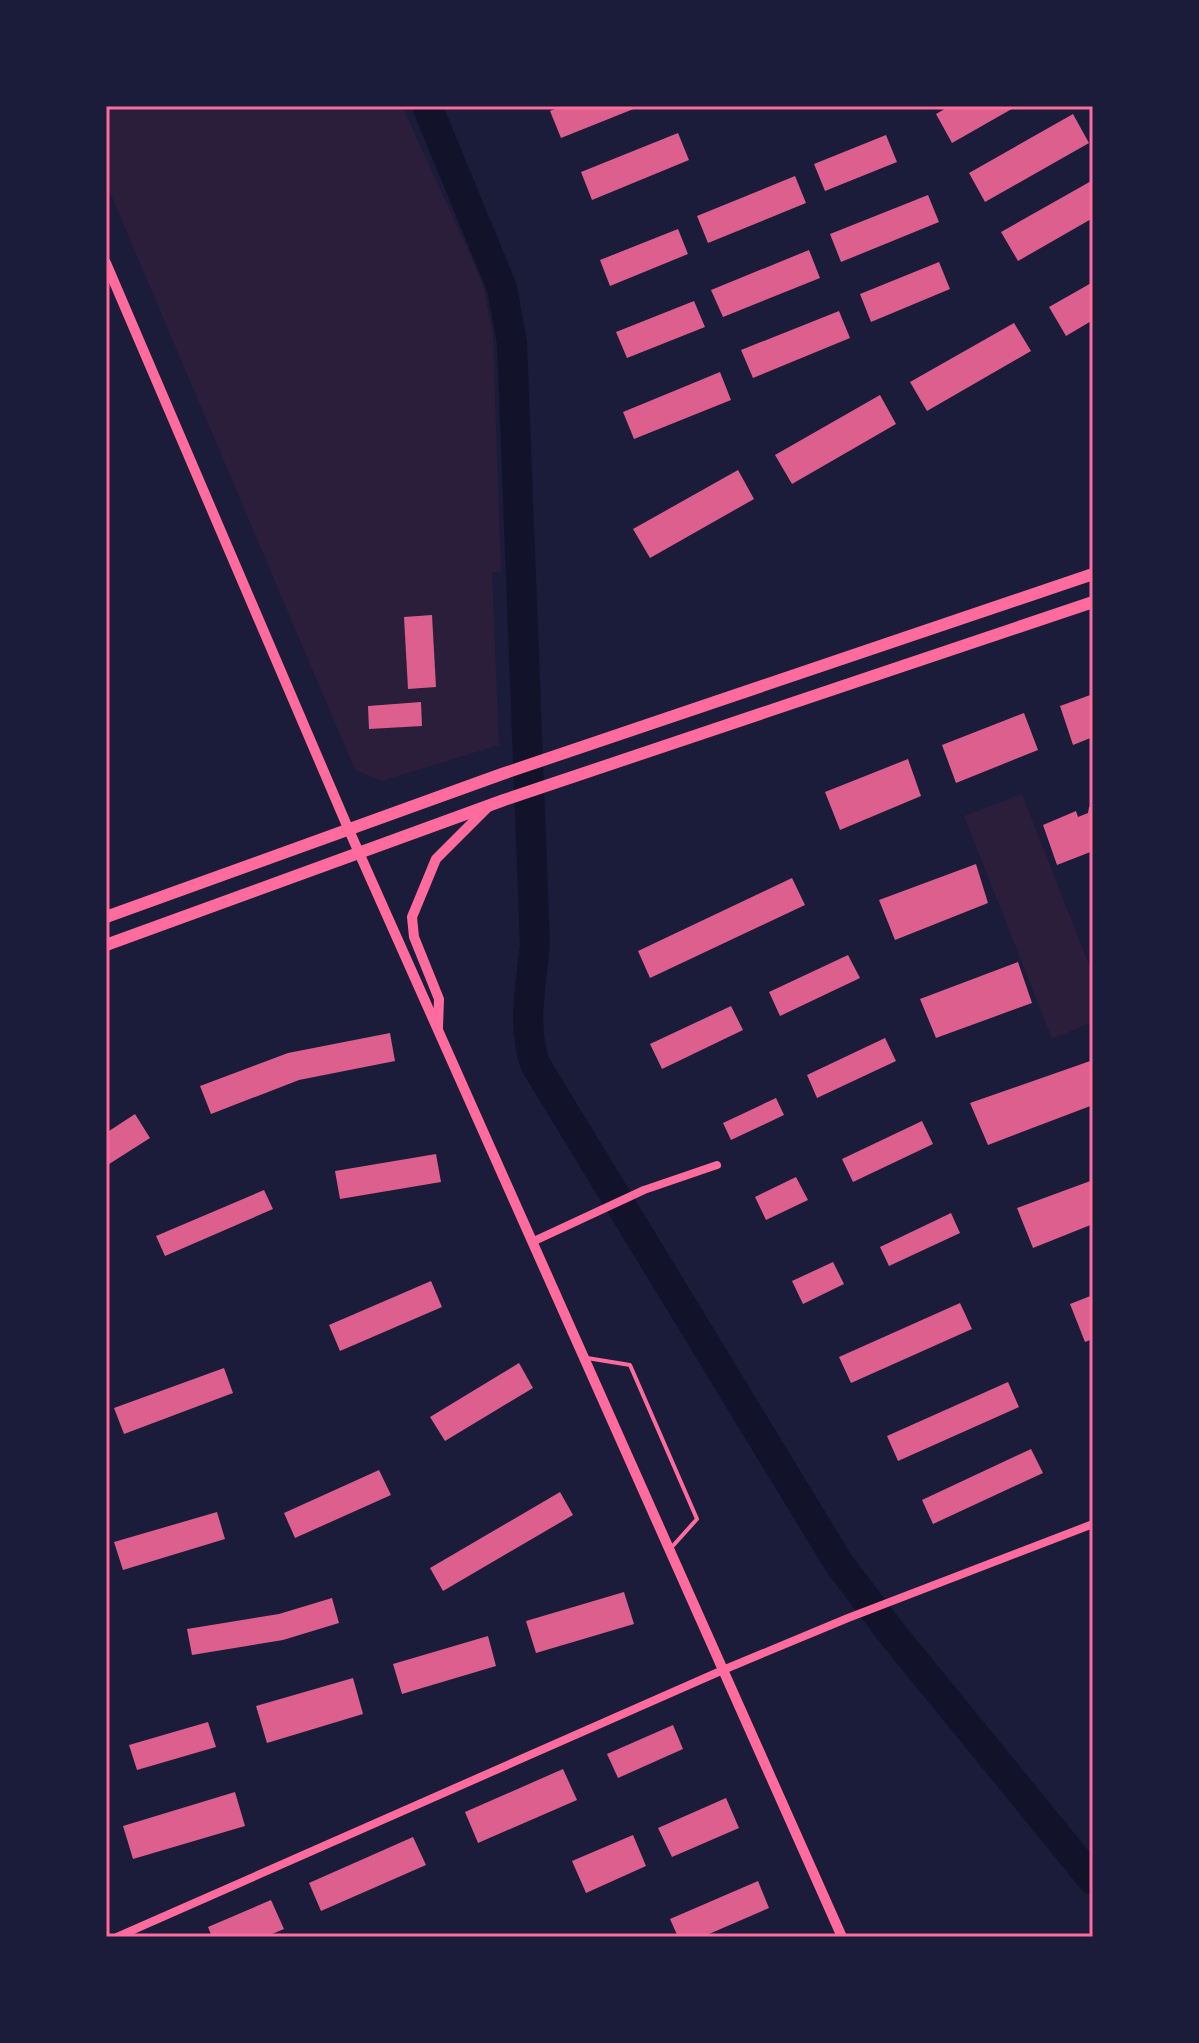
<svg xmlns="http://www.w3.org/2000/svg" width="1199" height="2043" viewBox="0 0 1199 2043" font-family="Literata,serif">
	<rect width="100%" height="100%" fill="#1b1b3a"/>
	<g fill="#2a1e3b">
		<path d="M106,106H402L475,265L484,289L493,335L501,572H492L499,745L382,781L355,770L106,183Z"/>
		<path d="M1022,794L1093,975V1022L1052,1039L964,816Z"/>
	</g>
	<g fill="none" stroke-linecap="round" stroke-linejoin="round">
		<path stroke="#12122b" stroke-width="30" d="M427,106L502,288L512,343L535,944C531,985 522,1025 535,1064L838,1562L890,1631L1093,1880"/>
	</g>
	<g fill="#dd5f8e">
		<path d="M562,106H641L561,138L550,111Z"/>
		<path d="M950,106H1017L952,143L936,114Z"/>
		<path d="M1073,114L1089,143L985,202L969,173Z"/>
		<path d="M678,133L689,160L592,200L581,172Z"/>
		<path d="M886,135L897,162L825,191L814,164Z"/>
		<path d="M795,176L806,203L708,243L697,216Z"/>
		<path d="M1093,180V218L1018,261L1001,232Z"/>
		<path d="M928,195L939,222L841,262L830,234Z"/>
		<path d="M678,229L688,254L610,286L600,260Z"/>
		<path d="M809,250L820,278L723,317L711,290Z"/>
		<path d="M939,262L950,289L871,322L860,294Z"/>
		<path d="M1093,282V320L1066,336L1049,307Z"/>
		<path d="M694,301L705,327L627,358L616,332Z"/>
		<path d="M839,311L850,338L753,378L741,350Z"/>
		<path d="M1014,323L1031,351L927,411L910,382Z"/>
		<path d="M720,372L731,400L634,439L623,412Z"/>
		<path d="M880,395L896,424L792,484L775,455Z"/>
		<path d="M738,470L754,499L650,558L633,529Z"/>
		<path d="M432,615L436,687L408,689L404,617Z"/>
		<path d="M1093,694V737L1073,745L1060,706Z"/>
		<path d="M421,702L422,726L369,729L368,706Z"/>
		<path d="M1024,713L1038,750L956,783L942,745Z"/>
		<path d="M908,759L921,796L840,830L825,792Z"/>
		<path d="M1093,806V851L1057,865L1043,825L1076,811L1078,817L1088,813L1089,807Z"/>
		<path d="M976,864L988,903L895,940L879,900Z"/>
		<path d="M792,878L805,905L650,978L638,951Z"/>
		<path d="M848,955L860,978L780,1016L769,992Z"/>
		<path d="M1018,962L1032,1003L936,1038L920,999Z"/>
		<path d="M731,1006L743,1030L662,1069L650,1044Z"/>
		<path d="M390,1033L395,1061L299,1080L211,1114L200,1086L288,1053Z"/>
		<path d="M885,1038L896,1061L817,1098L807,1075Z"/>
		<path d="M1093,1060V1105L988,1145L970,1103Z"/>
		<path d="M776,1098L784,1115L731,1140L723,1123Z"/>
		<path d="M135,1114L150,1138L106,1166V1133Z"/>
		<path d="M922,1121L933,1144L853,1182L842,1159Z"/>
		<path d="M436,1154L441,1182L340,1199L335,1171Z"/>
		<path d="M796,1177L808,1200L766,1220L755,1197Z"/>
		<path d="M1093,1180V1224L1033,1248L1017,1208Z"/>
		<path d="M264,1190L273,1209L165,1256L156,1236Z"/>
		<path d="M951,1213L960,1233L889,1266L880,1247Z"/>
		<path d="M833,1262L844,1284L803,1304L792,1281Z"/>
		<path d="M431,1281L442,1307L340,1351L329,1325Z"/>
		<path d="M1093,1295V1339L1085,1342L1070,1304Z"/>
		<path d="M960,1303L972,1329L851,1383L839,1357Z"/>
		<path d="M519,1363L533,1388L445,1441L430,1417Z"/>
		<path d="M224,1368L233,1393L124,1434L114,1408Z"/>
		<path d="M1008,1382L1019,1407L898,1461L887,1436Z"/>
		<path d="M1031,1449L1043,1473L933,1524L922,1500Z"/>
		<path d="M379,1470L391,1495L295,1538L284,1513Z"/>
		<path d="M560,1492L573,1515L443,1591L430,1568Z"/>
		<path d="M217,1512L225,1539L123,1570L114,1542Z"/>
		<path d="M624,1592L634,1624L536,1653L526,1621Z"/>
		<path d="M332,1598L339,1623L283,1640L192,1655L187,1629L279,1614Z"/>
		<path d="M488,1636L496,1666L402,1694L393,1664Z"/>
		<path d="M353,1678L363,1714L267,1743L256,1706Z"/>
		<path d="M208,1722L216,1747L137,1770L129,1745Z"/>
		<path d="M673,1725L683,1749L618,1778L607,1754Z"/>
		<path d="M563,1769L577,1800L478,1843L465,1812Z"/>
		<path d="M235,1792L245,1826L133,1859L123,1826Z"/>
		<path d="M726,1798L739,1828L672,1857L658,1828Z"/>
		<path d="M633,1835L646,1866L586,1893L572,1861Z"/>
		<path d="M413,1837L426,1865L321,1911L309,1883Z"/>
		<path d="M758,1881L769,1908L702,1937H678L670,1919Z"/>
		<path d="M271,1900L284,1929L265,1937H212L208,1927Z"/>
	</g>
	<g fill="none" stroke-linecap="round" stroke-linejoin="round">
		<path stroke="#ff6b9d" stroke-width="4" d="M587,1358L630,1365L697,1519L671,1548"/>
		<g stroke="#ff6b9d" stroke-width="8">
			<path d="M532,1242L644,1190L717,1165"/>
			<path d="M117,1937L723,1670L848,1618L1093,1524"/>
		</g>
		<g stroke="#ff6b9d" stroke-width="10">
			<path d="M106,263L348,828L842,1937"/>
			<path d="M438,1027L439,999L414,937L412,917L436,859L488,807"/>
		</g>
		<g stroke="#ff6b9d" stroke-width="12">
			<path d="M106,917L502,774L1093,574"/>
			<path d="M106,945L504,800L1093,602"/>
		</g>
	</g>
	<rect width="1199" height="2043" fill="none" stroke="#1b1b3a" stroke-width="216"/>
	<rect x="108" y="108" width="983" height="1827" fill="none" stroke="#ff6b9d" stroke-width="3"/>
</svg>
